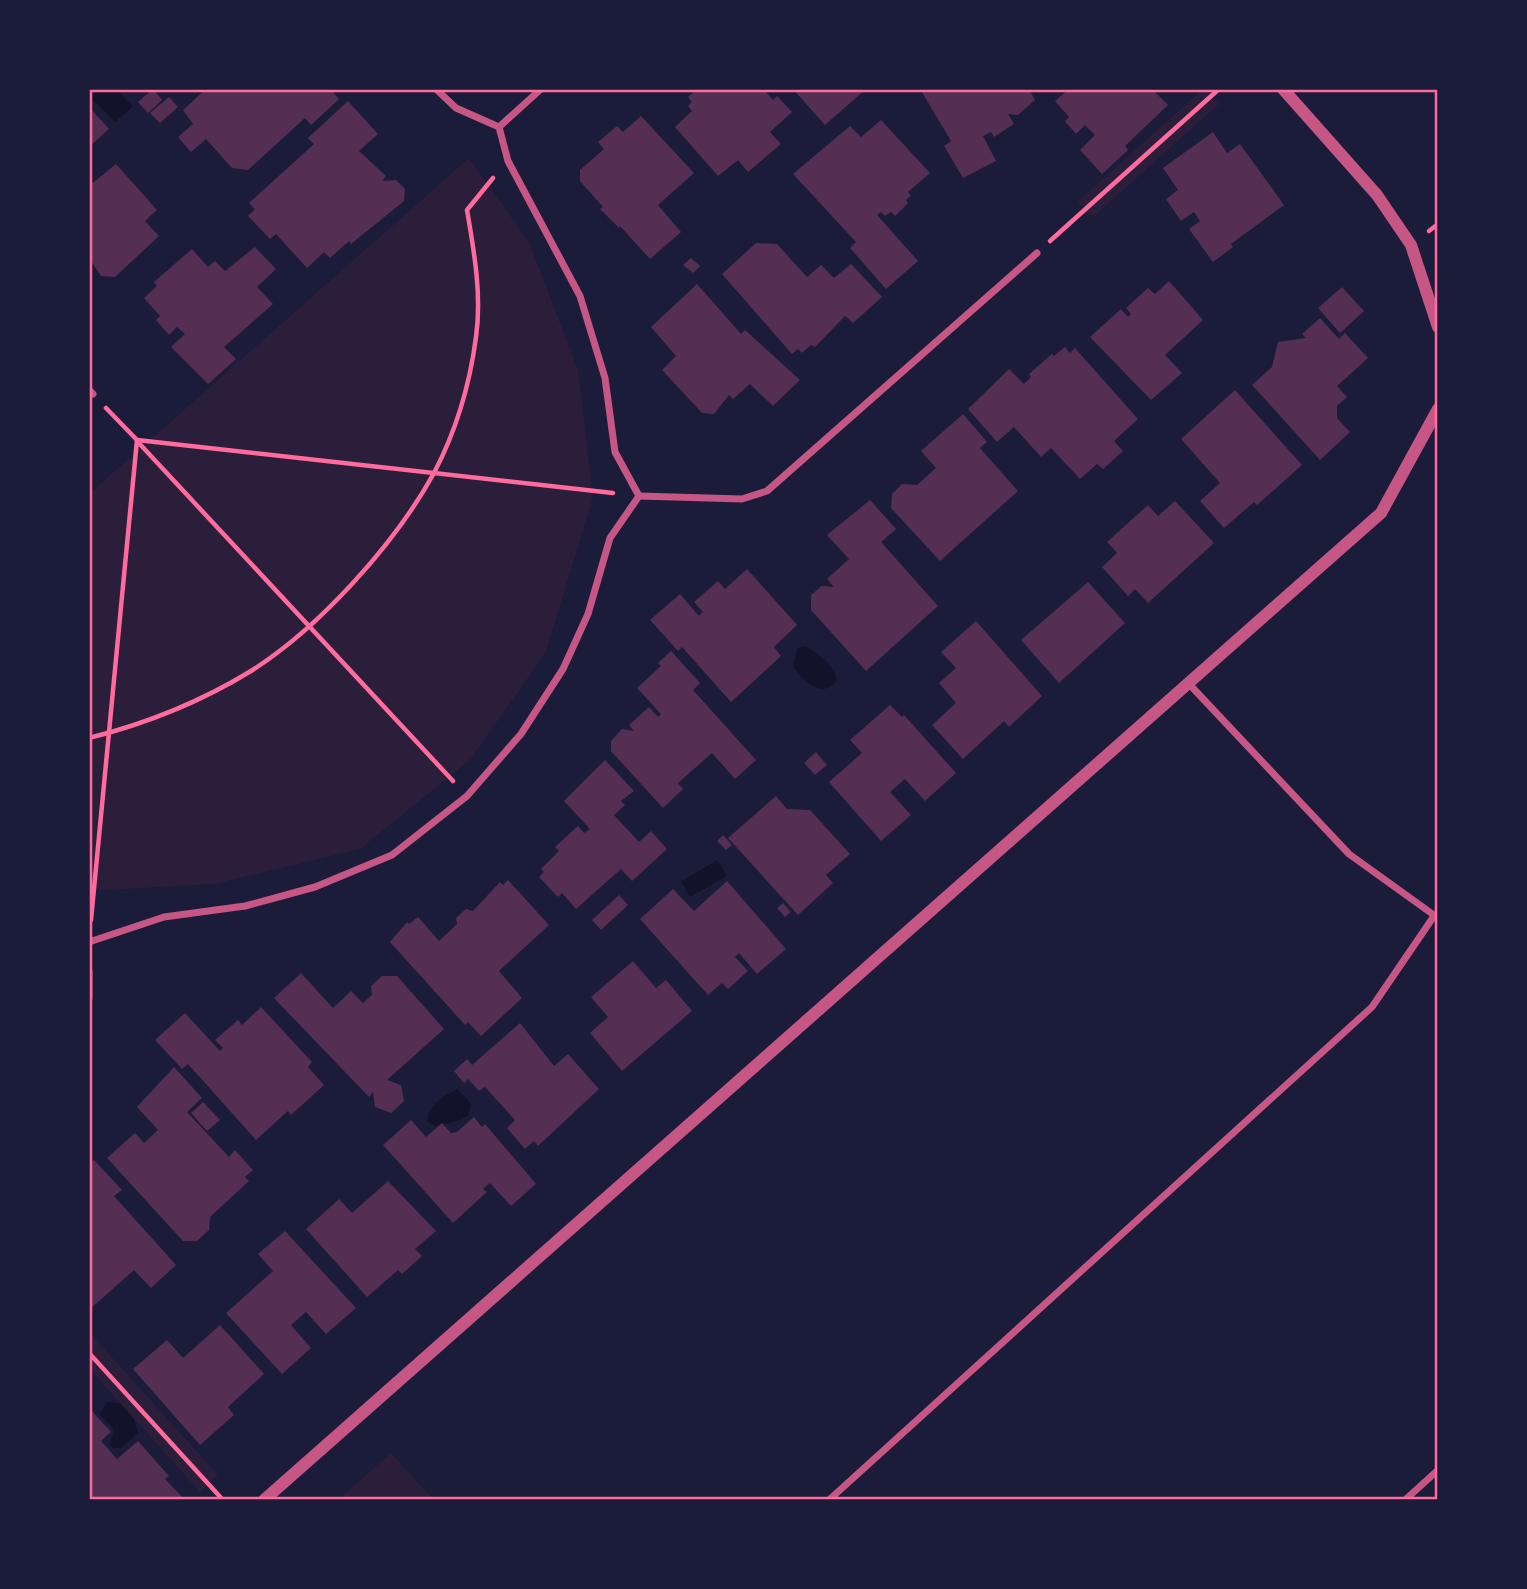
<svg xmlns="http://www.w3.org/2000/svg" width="1527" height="1589" viewBox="0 0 1527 1589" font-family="'Space Grotesk',sans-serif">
	<rect width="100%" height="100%" fill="#1b1b3a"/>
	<g fill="#2a1e3b">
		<path d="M1203,89L1219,104L1093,217L1078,201Z"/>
		<path d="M469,158L529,242L578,370L593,497L546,652L470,760L360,849L215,884L89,891V494Z"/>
		<path d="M89,1332L218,1475L200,1492L89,1368Z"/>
		<path d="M391,1453L434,1500H338Z"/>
	</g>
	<g fill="#12122b">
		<path d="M89,89H116L133,106L115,122L89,96Z"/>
		<path d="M805,646C819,654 833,664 837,680C823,700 804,681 793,667L797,649Z"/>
		<path d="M717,860L727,876L690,897L681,882Z"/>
		<path d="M458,1089L471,1104L469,1114L461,1120L435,1126L428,1122C425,1107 446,1094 458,1089Z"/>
		<path d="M106,1402L120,1403L134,1419L138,1433L121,1448H113L110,1445L114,1430L100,1414Z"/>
	</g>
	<g fill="#542f53">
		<path d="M153,89L162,100L148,113L138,102Z"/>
		<path d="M206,89H330L339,99L311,125L305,118L248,170L232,168L206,139L191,152L178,137L193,124L183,110Z"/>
		<path d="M697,89H763L773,100L777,96L792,112L770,132L781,144L748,172L738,160L718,176L675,127L692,111L688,106L692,102L688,97Z"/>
		<path d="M793,89H866L825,125Z"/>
		<path d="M920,89H1029L1035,100L1018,115L1008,114L1014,124L994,137L991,132L983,136L996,161L963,178L944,146L951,141Z"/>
		<path d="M1069,89H1159L1155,92L1168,105L1125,146L1128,150L1102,174L1080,150L1095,135L1085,125L1076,134L1065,121L1069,117L1055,101Z"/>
		<path d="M169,97L178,107L160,123L150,113Z"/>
		<path d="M348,101L378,134L359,151L386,176L382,181L396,180L405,189L404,201L351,244L349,241L330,258L324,252L307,268L276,234L270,239L248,216L255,209L249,203L314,144L308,138Z"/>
		<path d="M89,107L109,129L89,147Z"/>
		<path d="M641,116L694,173L658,205L681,232L650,259L620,226L619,228L600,209L603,207L580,181V170L604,149L598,142L617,126L623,132Z"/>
		<path d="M881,120L930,173L908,192L911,196L906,200L908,203L895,216L891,212L885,216L881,212L877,215L918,261L886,289L850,248L856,242L793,174L850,126L861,137Z"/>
		<path d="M1213,132L1227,153L1240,144L1284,205L1231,244L1233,247L1213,262L1189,229L1200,221L1194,212L1181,221L1166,199L1178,190L1163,168Z"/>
		<path d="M116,164L157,210L145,221L159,236L115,277L101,276L89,258V186Z"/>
		<path d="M756,243L777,244L807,277L821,265L834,278L851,264L882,297L853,323L845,316L815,347L811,345L802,353L798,349L792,354L722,274Z"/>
		<path d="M255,247L276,269L257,287L273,304L224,347L236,359L208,384L171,347L185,334L177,327L169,335L156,320L160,316L144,298L157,286L154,282L192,249L208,267L215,261L225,271Z"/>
		<path d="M691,258L700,266L693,273L683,265Z"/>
		<path d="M1169,281L1203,320L1165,355L1182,373L1151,400L1090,337L1121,309L1128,317L1131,314L1126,308L1148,288L1155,294Z"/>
		<path d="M697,284L741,334L745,330L800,380L773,406L750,384L733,399L729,395L714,414L702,413L662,370L676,356L651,327Z"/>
		<path d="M1342,287L1364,311L1340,333L1318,308Z"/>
		<path d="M1320,318L1339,339L1345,333L1368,358L1337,386L1347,397L1337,406V418L1350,432L1320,460L1252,385L1272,367L1278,342L1306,338L1302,334Z"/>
		<path d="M1065,347L1070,353L1075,348L1138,419L1114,441L1123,451L1103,469L1097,464L1080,479L1051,448L1041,457L1014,427L997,442L968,409L1009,369L1024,384L1031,377L1029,374L1052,354L1054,356Z"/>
		<path d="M1235,390L1302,465L1257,505L1254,502L1224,528L1200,501L1220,483L1181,439Z"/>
		<path d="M963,414L987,442L980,448L1018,491L940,561L891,508L892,494L902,484L917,485L936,468L921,451Z"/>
		<path d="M870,500L896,529L881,542L938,606L866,671L811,610V595L822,586L834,587L827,579L849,559L827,535Z"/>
		<path d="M1175,501L1214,543L1148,603L1135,589L1128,596L1102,567L1117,553L1107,542L1148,505L1158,516Z"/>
		<path d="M747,569L797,625L774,647L781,656L731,702L682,647L678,651L650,620L680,594L699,616L703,612L694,602L718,581L725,589Z"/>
		<path d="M1088,582L1125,623L1059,683L1021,640Z"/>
		<path d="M976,621L1042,696L1009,727L1004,721L963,759L932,725L956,703L939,683L956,668L941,652Z"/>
		<path d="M671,651L700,683L693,690L756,760L735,779L712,753L678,783L683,789L663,808L611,751V741L622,729L634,731L629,725L649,707L658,717L661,714L637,688L661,666L658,663Z"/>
		<path d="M890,705L902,717L904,715L956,773L925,801L905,779L890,792L911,815L881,841L829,782L862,753L850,740Z"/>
		<path d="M816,752L827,765L815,775L804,763Z"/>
		<path d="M605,760L634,791L621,801L625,805L614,815L639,842L651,831L667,849L632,881L621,869L576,909L562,893L558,897L539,877L544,872L541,869L559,851L555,847L578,826L584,833L590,829L564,801Z"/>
		<path d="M776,796L787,809L810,810L850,854L826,875L833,883L798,915L728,838Z"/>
		<path d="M723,835L732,845L726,850L717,841Z"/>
		<path d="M508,880L549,925L499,971L522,998L481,1036L468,1022L465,1025L390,942L407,922L409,924L418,917L439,941L457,924L456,918L466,909L473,911L500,882L503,885Z"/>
		<path d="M727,881L786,949L757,974L739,953L735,957L748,971L728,989L722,983L708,995L640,919L673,889L694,911Z"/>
		<path d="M619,895L628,905L601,930L592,920Z"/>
		<path d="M783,903L791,912L785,917L777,908Z"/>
		<path d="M633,961L656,988L666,980L692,1011L622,1071L590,1033L608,1017L591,997Z"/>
		<path d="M301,973L333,1008L351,991L363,1003L372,995L371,986L382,976H397L444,1029L387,1080L401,1085L404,1101L391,1113L375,1107L373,1092L369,1097L274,998Z"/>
		<path d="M261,1007L312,1062L308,1067L324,1085L291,1115L288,1111L256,1140L188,1064L182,1069L155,1040L185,1013L220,1051L223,1048L215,1040L238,1020L242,1025Z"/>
		<path d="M520,1023L554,1066L568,1054L599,1089L538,1146L534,1141L525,1149L507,1128L515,1120L485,1087L479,1091L468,1079L464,1083L454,1071L467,1059L472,1065Z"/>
		<path d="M174,1067L202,1098L187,1112L229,1157L235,1150L253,1170L245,1177L249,1181L210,1217L209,1230L197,1241H183L107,1158L135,1133L144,1143L158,1130L137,1107Z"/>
		<path d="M203,1102L220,1120L207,1131L191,1113Z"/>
		<path d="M474,1117L482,1127L485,1124L536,1184L511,1206L490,1183L483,1189L487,1192L453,1223L383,1145L411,1120L426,1137L442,1123L451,1133L457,1132Z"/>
		<path d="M94,1160L122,1190L114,1196L176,1265L151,1288L134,1270L89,1310V1164Z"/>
		<path d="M388,1181L436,1231L415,1249L422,1256L402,1274L398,1270L367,1297L306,1229L339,1199L352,1213Z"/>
		<path d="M285,1231L356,1308L326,1334L306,1312L291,1325L311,1348L282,1374L226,1313L273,1271L258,1254Z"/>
		<path d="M220,1325L264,1374L228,1407L234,1415L200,1445L133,1369L167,1340L183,1358Z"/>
		<path d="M89,1408L111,1432L101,1441L117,1459L138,1441L169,1476L165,1479L185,1500H89Z"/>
	</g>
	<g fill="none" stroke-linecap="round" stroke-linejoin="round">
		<g stroke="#ff6b9d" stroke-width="4.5">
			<path d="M1429,231L1438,224"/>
			<path d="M1050,241L1219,89"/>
			<path d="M137,440L613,493"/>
			<path d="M137,441L453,781"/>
			<path d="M89,738C145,724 202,701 251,671C319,628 395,544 434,473C456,431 470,383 476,337C482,295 474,251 467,210L493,178"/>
			<path d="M91,920L137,440L106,408"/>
			<path d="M89,1353L223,1500"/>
		</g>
		<g stroke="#c65784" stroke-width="7">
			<path d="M499,127L541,89"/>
			<path d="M89,390L93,394"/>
			<path d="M639,496L742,499L767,491L1037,253"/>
			<path d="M1190,685L1349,854L1438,918"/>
			<path d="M89,942L164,917L245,906L315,887L392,855L467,796L521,734L563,669L588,614L610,538L639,496L615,452L605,378L580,296L508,161L499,127L456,108L436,89"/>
			<path d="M89,972V998"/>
			<path d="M829,1500L1372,1007L1434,916"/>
			<path d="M1405,1500L1438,1470"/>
		</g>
		<g stroke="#c65784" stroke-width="12">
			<path d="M1283,89L1377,195L1411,245L1438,327"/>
			<path d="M264,1500L1381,513L1438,409"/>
		</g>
	</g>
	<rect width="1527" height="1589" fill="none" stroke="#1b1b3a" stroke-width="182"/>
	<rect x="91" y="91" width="1345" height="1407" fill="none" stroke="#ff6b9d" stroke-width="2.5"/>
</svg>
